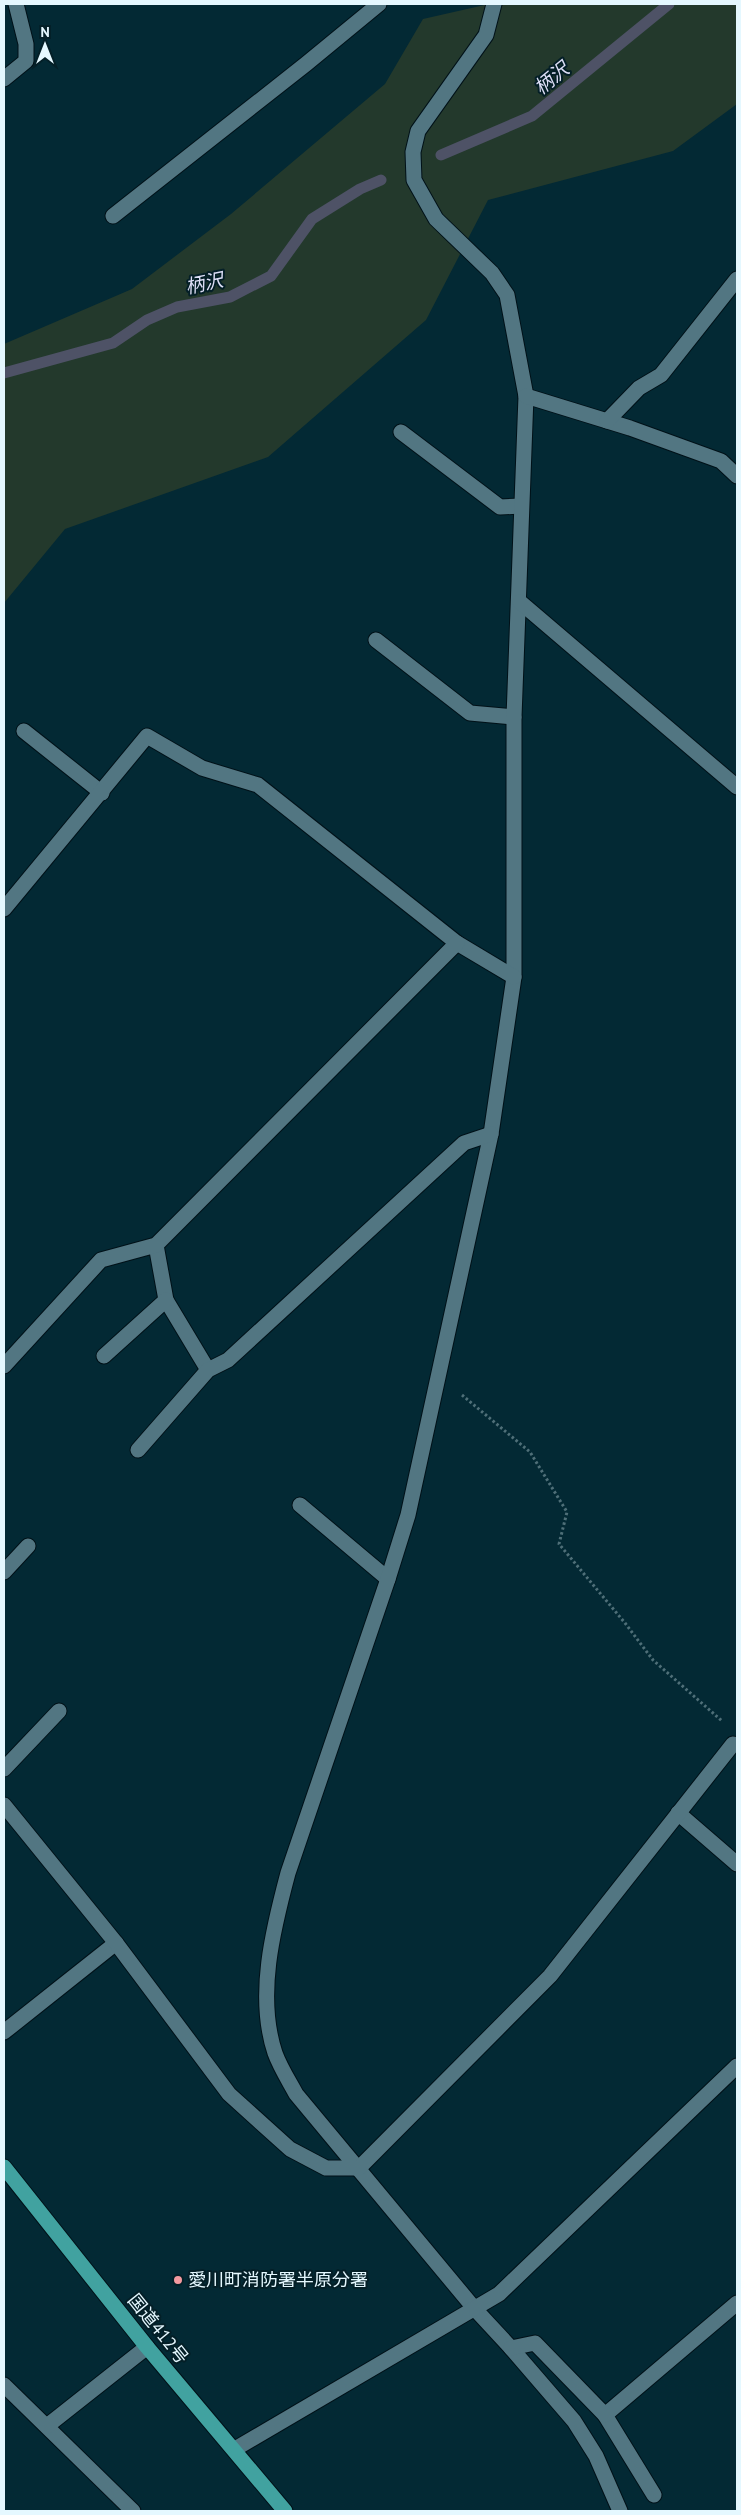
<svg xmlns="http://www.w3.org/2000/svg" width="741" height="2515" viewBox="0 0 741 2515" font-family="'PT Sans','Noto Sans JP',sans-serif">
	<rect width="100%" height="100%" fill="#032934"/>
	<path fill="#23392c" d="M489,4H737V104L673,151L488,200L426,320L268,457L65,529L4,603V344L132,289L231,214L385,84L423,19Z"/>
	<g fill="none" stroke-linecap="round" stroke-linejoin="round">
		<g stroke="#4e5266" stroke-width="11">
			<path d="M441,155L532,116L669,4"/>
			<path d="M4,373L113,343L147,320L177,307L230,297L271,276L312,219L360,189L381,180"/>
		</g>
		<g stroke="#001118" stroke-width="17">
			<g id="service">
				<path d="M401,432L500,507L521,506"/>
				<path d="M376,640L470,713L514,717"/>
				<path d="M24,731L102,793"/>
				<path d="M300,1505L388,1579"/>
				<path d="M4,1572L28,1546"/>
				<path d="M4,1769L59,1711"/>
				<path d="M678,1813L737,1864"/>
				<path d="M4,2032L116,1943"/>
				<path d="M605,2415L654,2495"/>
			</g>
		</g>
		<g stroke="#001118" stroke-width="17">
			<g id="minor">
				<path d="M494,4L486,35L418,131L413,152L414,180L436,219L492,273L507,295L526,396L514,717V977L491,1134L408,1515L388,1579L288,1873C273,1929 256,1996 275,2053C280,2067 289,2081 296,2094L474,2308L511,2348L574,2421L596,2456L620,2511"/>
				<path d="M4,79L26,61V44L16,4"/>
				<path d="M113,216L306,64L379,4"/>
				<path d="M526,396L630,428L721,461L737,476"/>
				<path d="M607,421L639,388L661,375L737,279"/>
				<path d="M520,602L737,787"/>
				<path d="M4,909L147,736L202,768L258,785L457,943L514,977"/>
				<path d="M156,1245L166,1300L208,1370"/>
				<path d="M104,1356L166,1300"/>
				<path d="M4,1366L101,1260L156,1245L457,943"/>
				<path d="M138,1450L208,1370L228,1360L464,1143L491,1134"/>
				<path d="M4,1805L116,1943L229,2094L290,2149L326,2168H359L550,1976L733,1744L737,1745"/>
				<path d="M511,2348L535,2343L605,2415L737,2303"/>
				<path d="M4,2385L133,2511"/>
				<path d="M47,2426L147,2347"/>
				<path d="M235,2449L499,2294L737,2066"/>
			</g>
		</g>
		<g stroke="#001118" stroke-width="17">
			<path id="trunk" d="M4,2167L147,2347L285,2511"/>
		</g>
		<path stroke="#4f6f78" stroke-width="3" stroke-dasharray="2.5 2.5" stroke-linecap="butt" d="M462,1395L530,1452L567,1512L559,1544L625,1623L653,1660L722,1721"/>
		<use href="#service" stroke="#527682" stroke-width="15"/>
		<use href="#minor" stroke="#527682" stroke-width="15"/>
		<use href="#trunk" stroke="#41a2a0" stroke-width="15"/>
	</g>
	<circle fill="#f49aa0" stroke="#041f27" stroke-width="2" cx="178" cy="2280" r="5"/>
	<g text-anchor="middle" stroke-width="4" stroke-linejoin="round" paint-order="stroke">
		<g font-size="18" fill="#e5f8ff" stroke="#041f27" text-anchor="start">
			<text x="188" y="2286">愛川町消防署半原分署</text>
		</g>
		<g font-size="18" fill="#e5f8ff" stroke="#041f27">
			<text transform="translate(158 2329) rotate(51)" y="6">国道412号</text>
		</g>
		<g font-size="19" font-style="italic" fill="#dddff6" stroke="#041f27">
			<text transform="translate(551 78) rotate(-39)" y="7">柄沢</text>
			<text transform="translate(204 283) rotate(-12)" y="7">柄沢</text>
		</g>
	</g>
	<rect width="741" height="2515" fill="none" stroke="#e5f8ff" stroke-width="10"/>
	<g transform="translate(45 45)" stroke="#041f27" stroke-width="4" paint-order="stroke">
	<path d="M0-4L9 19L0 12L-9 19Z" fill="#e5f8ff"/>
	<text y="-8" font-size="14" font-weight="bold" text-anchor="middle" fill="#e5f8ff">N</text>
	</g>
</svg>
